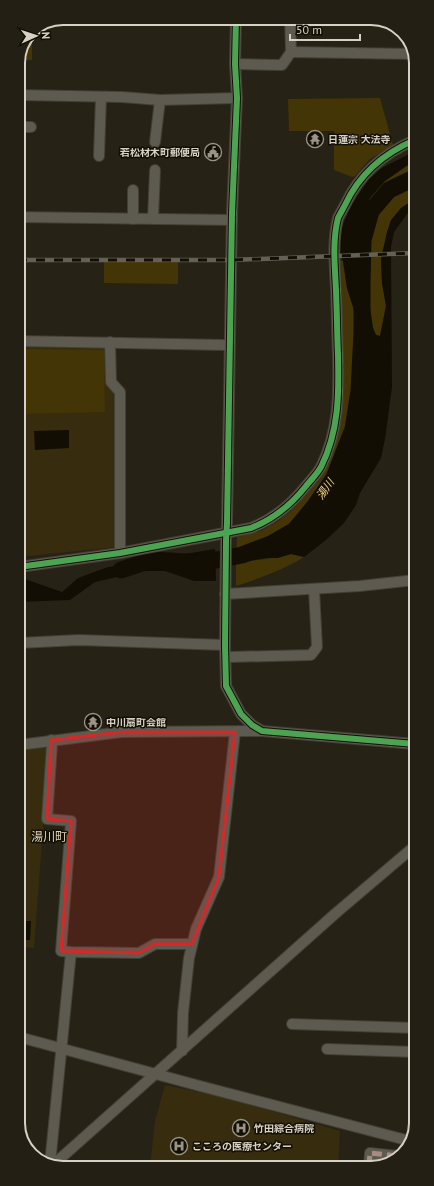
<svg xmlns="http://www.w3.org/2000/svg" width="434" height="1186" viewBox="0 0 434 1186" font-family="'PT Sans','Noto Sans JP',sans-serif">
	<rect width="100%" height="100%" fill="#262215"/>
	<g fill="#372c0e">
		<path d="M18,345L108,347L109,383L119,393L117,547L19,557Z"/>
		<path d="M49,747L34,948L19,947V751Z"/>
		<path d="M165,1085L227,1098L340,1131L338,1167H150L155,1121Z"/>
	</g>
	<g fill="#433506">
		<path d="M27,42H32V60H19Z"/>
		<path d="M380,98L393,145L370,159L355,176L352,177L334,170V131H289L288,99Z"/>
		<path d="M413,162H415V199L401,208L384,247L381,259L382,283L386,306L380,336L376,335L373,328L370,308L367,297L358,282L355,267L354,260L358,248V233L363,213L370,198L385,181Z"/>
		<path d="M178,261V284L104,283V262Z"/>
		<path d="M338,261H343L347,288L354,310L358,333L366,395L359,430L346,470L318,508L300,529L284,540L236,552L237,537L261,531L277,522L290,512L308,493L319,477L334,439Z"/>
		<path d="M18,349L104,350L105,412L19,414Z"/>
		<path d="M291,554L304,557C283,570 260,578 236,586V563C255,560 273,559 291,554Z"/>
	</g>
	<g fill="#130e04">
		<path d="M415,151V162L406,166L385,181L370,198L363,213L358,233V248L354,260L355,267L358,282L367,297L370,308L373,328L376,335L380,336L386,306L382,283L381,259L387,232L391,220L401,208L415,199V206L410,210L394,232L391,247L392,387L385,439L381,458L360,493L356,505L344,523L326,540L304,557L291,554L278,558H267L236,563V552L284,540L300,529L318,508L346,470L359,430L366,395L354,310L347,288L343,261L338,249L341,230L350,207L369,179L382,168Z"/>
		<path d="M69,430V448L35,450L34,431Z"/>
		<path d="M215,549L216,581H194L165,571H143L95,582L70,600L19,602V577L62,592L78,578L108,567L141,564L173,556Z"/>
		<path d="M19,921H31L30,940H19Z"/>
	</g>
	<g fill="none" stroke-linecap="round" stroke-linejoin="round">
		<path stroke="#130e04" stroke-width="17" d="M121,570L152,560L201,563L242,555L271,544L295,530L314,507L334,478L353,429L359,391L362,333V285L363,240L371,211L389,190L410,180L415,179"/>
		<g stroke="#433f35" stroke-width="12">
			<g id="minor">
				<path d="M236,18L235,64L237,98L232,213L227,523L226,540L225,645L226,686L241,714L252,725L262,731L415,744"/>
				<path d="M291,52L414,54"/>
				<path d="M235,64L282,65L291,52L290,18"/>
				<path d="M18,95L122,97L160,100L237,98"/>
				<path d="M18,127H31"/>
				<path d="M155,142L160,100"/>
				<path d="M99,156L101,97"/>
				<path d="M133,190V219"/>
				<path d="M18,217L232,220"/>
				<path d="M153,219L155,170"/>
				<path d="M18,341L225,345"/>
				<path d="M110,342L111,382L120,392V553"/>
				<path d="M19,567L120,553L251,528C274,519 291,505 306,486C311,480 317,474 321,467C339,431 339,394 338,355C337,333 337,312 336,291C335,267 332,242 338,218C340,214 343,209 345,205C359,175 384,153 415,140"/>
				<path d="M225,594L360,586L415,580"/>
				<path d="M19,643L79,640L225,645"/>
				<path d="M229,657L311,655L317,647L314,589"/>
				<path d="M51,740L52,744L47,819L71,821L61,951L71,952L139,953L155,944H192"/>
				<path d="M19,745L122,732L262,731"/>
				<path d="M292,1024L416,1028"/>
				<path d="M19,1037L200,1086L410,1141"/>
				<path d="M327,1049L416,1052"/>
				<path d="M182,1051L183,1013L189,958L196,929L219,877L235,732"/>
				<path d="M50,1164L71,952"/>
				<path d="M53,1165L336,913L416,845"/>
				<path d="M369,1166L370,1153L398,1156"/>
			</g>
		</g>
		<use href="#minor" stroke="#5d5a50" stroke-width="10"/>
		<g stroke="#636056" stroke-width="4.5">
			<path id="rail" d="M18,260H232L415,253"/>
		</g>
		<use href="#rail" stroke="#130f05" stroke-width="3" stroke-dasharray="9" stroke-linecap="butt"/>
		<path stroke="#a88b81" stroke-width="5" stroke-dasharray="10 5" stroke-linecap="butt" d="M369,1166L370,1153L398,1156"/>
		<g stroke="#130f05" stroke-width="8">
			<g id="cycleway">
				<path d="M236,18L235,64L237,98L232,213L227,523L226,540L225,645L226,686L241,714L252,725L262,731L415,744"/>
				<path d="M19,567L120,553L251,528C274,519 291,505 306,486C311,480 317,474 321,467C339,431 339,394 338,355C337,333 337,312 336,291C335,267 332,242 338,218C340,214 343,209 345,205C359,175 384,153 415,140"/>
			</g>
		</g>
		<use href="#cycleway" stroke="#4ca352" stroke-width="6"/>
	</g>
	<path fill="#d62828" fill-opacity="0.2" stroke="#d62828" stroke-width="3" stroke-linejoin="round" d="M122,732H235L219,877L192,944H155L139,953L61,951L71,821L47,819L51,740Z"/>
	<defs>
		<g id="temple-ring" transform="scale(0.9)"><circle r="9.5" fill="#130f05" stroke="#999486" stroke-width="1.5"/><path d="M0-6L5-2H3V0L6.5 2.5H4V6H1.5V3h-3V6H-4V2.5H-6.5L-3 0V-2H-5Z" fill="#999486"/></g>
		<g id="civic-ring" transform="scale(0.9)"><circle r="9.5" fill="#130f05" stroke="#999486" stroke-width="1.5"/><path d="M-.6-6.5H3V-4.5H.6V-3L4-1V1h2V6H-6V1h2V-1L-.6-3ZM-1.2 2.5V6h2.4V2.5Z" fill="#999486"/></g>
		<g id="hospital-ring" transform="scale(0.9)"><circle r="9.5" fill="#130f05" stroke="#999486" stroke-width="1.5"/><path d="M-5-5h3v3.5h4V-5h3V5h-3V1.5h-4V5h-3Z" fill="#999486"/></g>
	</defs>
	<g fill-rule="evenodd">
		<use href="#temple-ring" x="315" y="139"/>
		<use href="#civic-ring" x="213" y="152"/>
		<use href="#temple-ring" x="93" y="722"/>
		<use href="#hospital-ring" x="241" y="1128"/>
		<use href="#hospital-ring" x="179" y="1146"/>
	</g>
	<g text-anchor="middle" stroke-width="3" stroke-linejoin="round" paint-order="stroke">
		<g font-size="10" font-weight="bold" fill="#d7d1c3" stroke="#130f05" text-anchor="start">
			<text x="328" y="143">日蓮宗 大法寺</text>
			<text x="200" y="156" text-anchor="end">若松材木町郵便局</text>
			<text x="106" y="726">中川扇町会館</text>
			<text x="254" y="1132">竹田綜合病院</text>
			<text x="192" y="1150">こころの医療センター</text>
		</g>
		<g font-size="11" font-style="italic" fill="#fbd876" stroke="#130f05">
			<text transform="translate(325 489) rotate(-55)" y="4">湯川</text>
		</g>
		<g font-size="12" fill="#ded3b6" stroke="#130f05">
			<text x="49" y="841">湯川町</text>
		</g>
	</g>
	<path d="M0 0H434V1186H0ZM63 25H371A38 38 0 0 1 409 63V1123A38 38 0 0 1 371 1161H63A38 38 0 0 1 25 1123V63A38 38 0 0 1 63 25Z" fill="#231f14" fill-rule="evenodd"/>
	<path fill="none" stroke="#d7d1c3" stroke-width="2" d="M63 25H371A38 38 0 0 1 409 63V1123A38 38 0 0 1 371 1161H63A38 38 0 0 1 25 1123V63A38 38 0 0 1 63 25Z"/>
	<g transform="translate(36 36) rotate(87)" stroke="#130f05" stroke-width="3" paint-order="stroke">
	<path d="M0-3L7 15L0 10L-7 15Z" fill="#d7d1c3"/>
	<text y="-6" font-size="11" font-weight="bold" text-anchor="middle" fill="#d7d1c3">N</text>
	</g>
	<path d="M290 34v6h70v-6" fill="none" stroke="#d7d1c3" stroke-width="2"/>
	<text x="296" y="34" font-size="12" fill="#d7d1c3" stroke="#130f05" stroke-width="3" paint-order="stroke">50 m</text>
</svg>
